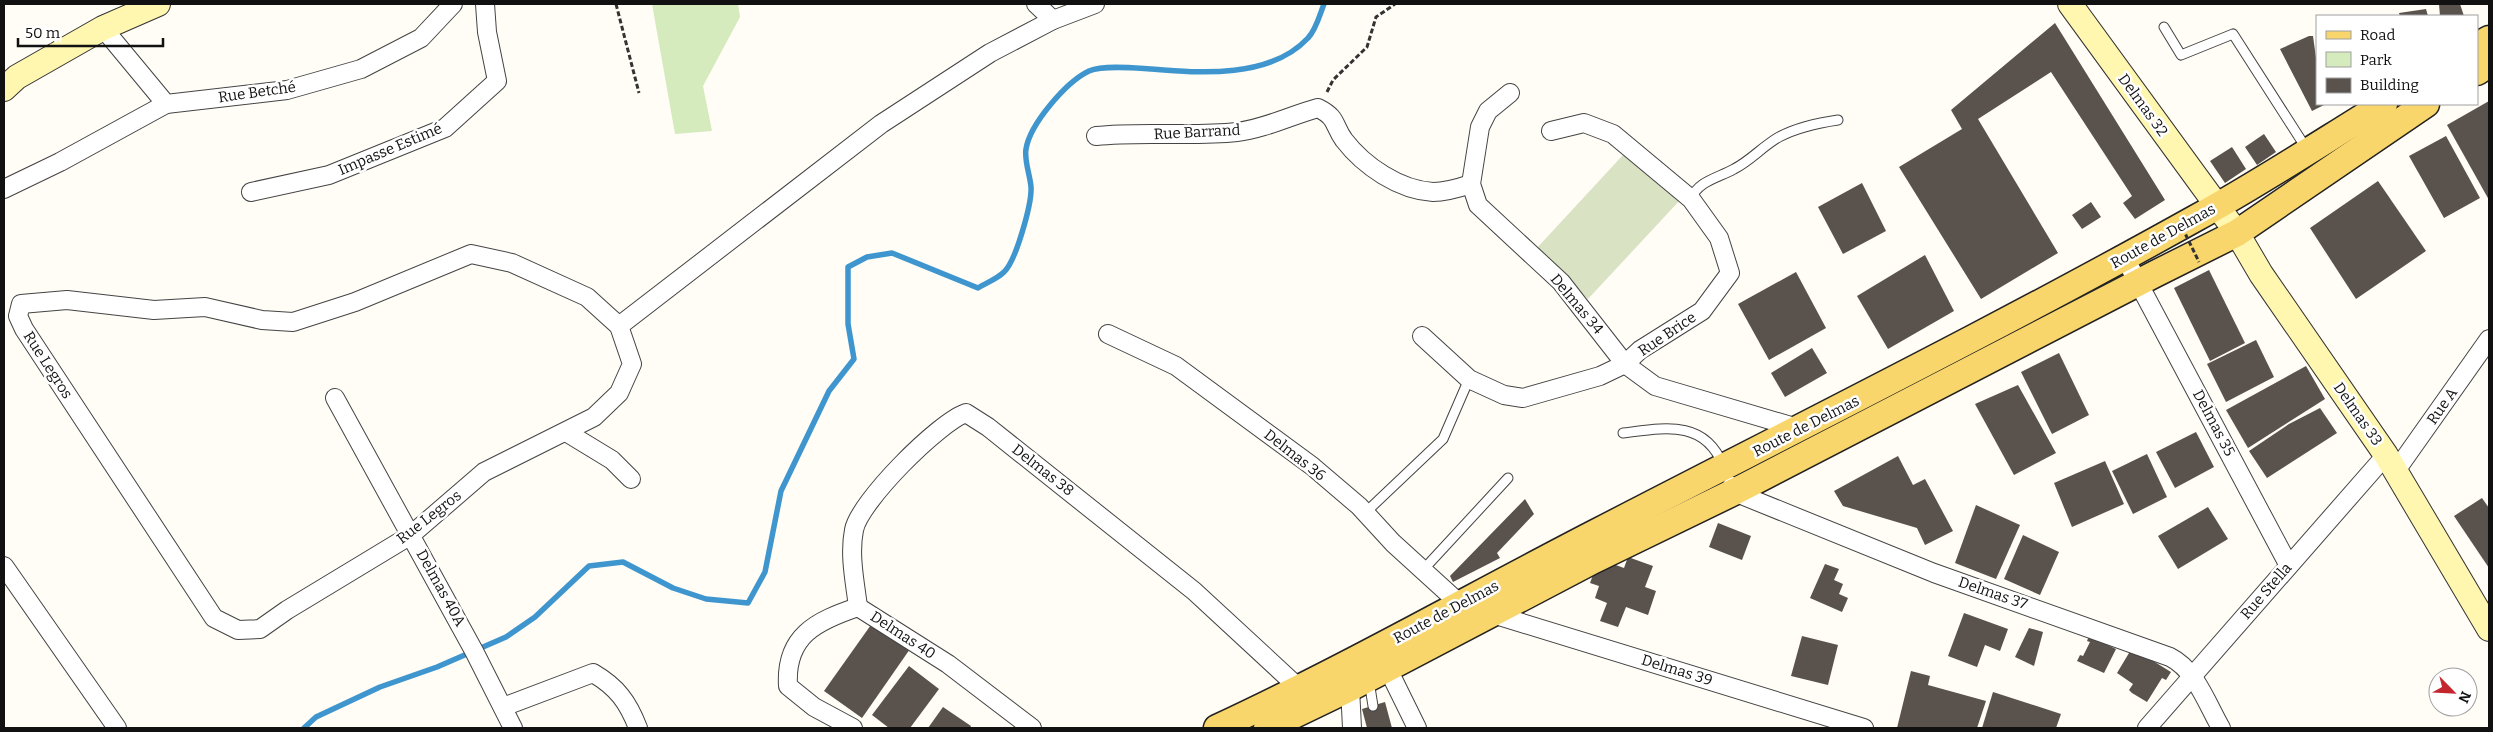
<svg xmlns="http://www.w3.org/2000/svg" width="2493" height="732" viewBox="0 0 2493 732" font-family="Bitter,serif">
	<rect width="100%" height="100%" fill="#fffdf5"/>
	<path fill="#d5ebbd" d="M652,4H738L740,17L703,86L712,131L675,134Z"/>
	<path fill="#d9e3c4" d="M1623,155L1681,199L1588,299L1536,249Z"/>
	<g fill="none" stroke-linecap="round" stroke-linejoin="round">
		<path stroke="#3f96cf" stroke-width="5.5" d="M304,728L316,717L380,687L437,667L506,637L535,617L589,566L623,562L673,588L706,599L748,603L765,572L781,491L829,391L854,359L848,324V267L867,257L892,253L978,288C986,283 997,279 1004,272C1016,261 1032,203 1031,187C1030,175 1024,160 1026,149C1030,124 1066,82 1089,71C1104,65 1134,68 1150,69C1200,73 1270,79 1308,38C1316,30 1320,14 1324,4"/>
	</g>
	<g fill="#5a524d">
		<path d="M2439,4H2460L2464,16H2440Z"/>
		<path d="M2426,9L2428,16H2400L2399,13Z"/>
		<path d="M2055,23L2165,200L2135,219L2123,203L2132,196L2051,72L1978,119L2058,253L1981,299L1899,167L1962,129L1951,110Z"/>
		<path d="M2309,36H2313L2317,65V104H2326L2312,111L2280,49Z"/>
		<path d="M2489,101V200L2447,125Z"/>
		<path d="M2264,134L2276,152L2257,165L2245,147Z"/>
		<path d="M2446,136L2480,198L2444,218L2409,156Z"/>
		<path d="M2232,147L2246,169L2225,183L2210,161Z"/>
		<path d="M2378,181L2426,251L2356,299L2310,228Z"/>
		<path d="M1862,183L1886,231L1843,254L1818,207Z"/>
		<path d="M2091,202L2101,217L2082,229L2072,215Z"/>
		<path d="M1925,255L1954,311L1888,349L1857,296Z"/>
		<path d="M2209,270L2245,343L2210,361L2174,288Z"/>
		<path d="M1796,272L1826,328L1769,360L1738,304Z"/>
		<path d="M2256,340L2274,377L2226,402L2207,364Z"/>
		<path d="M1812,348L1827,373L1785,397L1771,373Z"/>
		<path d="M2059,353L2089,415L2052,434L2021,372Z"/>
		<path d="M2306,366L2325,399L2248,448L2226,410Z"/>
		<path d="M2018,385L2056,453L2014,475L1975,404Z"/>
		<path d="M2320,408L2337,433L2267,478L2249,451L2289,424Z"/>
		<path d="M2196,432L2214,467L2175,488L2156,452Z"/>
		<path d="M2147,454L2167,497L2133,514L2112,471Z"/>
		<path d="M1898,456L1913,485L1925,479L1953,531L1925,545L1917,528L1843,506L1834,491Z"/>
		<path d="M2105,461L2124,504L2072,527L2054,483Z"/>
		<path d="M2482,498L2489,508V568L2454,516Z"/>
		<path d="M1525,499L1534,514L1497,553L1500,558L1453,582L1450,576Z"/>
		<path d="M1976,505L2020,525L1996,579L1955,563Z"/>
		<path d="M2208,507L2228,539L2178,569L2158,536Z"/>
		<path d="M1718,523L1751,536L1742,560L1709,547Z"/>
		<path d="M2023,535L2059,552L2040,595L2004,579Z"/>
		<path d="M1628,557L1653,566L1645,587L1656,591L1648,615L1626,607L1618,627L1600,621L1607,603L1595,598L1599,586L1590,583L1599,559L1624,568Z"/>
		<path d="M1825,564L1839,569L1834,580L1843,584L1839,594L1848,598L1842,612L1810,598Z"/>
		<path d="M1964,613L2008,629L2000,651L1985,645L1977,667L1948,656Z"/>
		<path d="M873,622L910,649L862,718L824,691Z"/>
		<path d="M2029,628L2043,632L2034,666L2015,657Z"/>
		<path d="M1802,636L1838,645L1828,685L1791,676Z"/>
		<path d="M2089,636L2116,649L2104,673L2077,661L2080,655L2083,656L2090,642L2087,641Z"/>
		<path d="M2132,648L2171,672L2166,680L2162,678L2147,702L2132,693L2129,690L2133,684L2117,673Z"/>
		<path d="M909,666L939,689L910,728H889L872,715Z"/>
		<path d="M1911,671L1930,676L1928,685L1986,701L1977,728H1897Z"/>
		<path d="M1993,692L2061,714L2056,728H1982Z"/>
		<path d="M1385,702L1392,728H1367L1362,709Z"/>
		<path d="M943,707L971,726L970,728H928Z"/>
	</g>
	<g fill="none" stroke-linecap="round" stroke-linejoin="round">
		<g stroke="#444" stroke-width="11">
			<g id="lane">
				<path d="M2164,27L2181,55L2233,34L2308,151"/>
				<path d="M1691,199C1698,181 1718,178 1734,169C1750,161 1763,146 1779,137C1798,127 1817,123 1838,120"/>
				<path d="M1623,433C1664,428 1704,419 1723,465"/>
				<path d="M1365,513L1443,439L1469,379"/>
				<path d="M1423,570L1508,478"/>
				<path d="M1369,681L1373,706"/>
			</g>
		</g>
		<g stroke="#444" stroke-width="20">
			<g id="street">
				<path d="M1036,4L1053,20"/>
				<path d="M103,28L166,104L287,90L361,69L421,38L453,4"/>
				<path d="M1510,93L1488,111L1480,127L1471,184L1478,205L1561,282L1625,364L1655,386L1801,429"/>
				<path d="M1096,136C1143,131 1190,137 1237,132C1264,129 1292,115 1318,108C1338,118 1333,125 1344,140C1364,166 1399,190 1433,192C1445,192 1459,188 1471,184"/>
				<path d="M4,189L60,162L166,104"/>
				<path d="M251,192L329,175L445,128L497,81L487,32L485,4"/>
				<path d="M471,254L512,263L587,297L619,326L632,364L619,393L594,417L484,472L411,535L287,610L260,629L238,630L214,618L24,329L18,316L21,304L67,300L154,310L205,307L262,320L293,322L355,302Z"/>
				<path d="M2125,258L2288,564"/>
				<path d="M619,326L881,124L990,53L1053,20L1095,4"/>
				<path d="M1108,334L1176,366L1312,466L1359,506L1393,543L1460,604L1864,728"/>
				<path d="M1422,336L1469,379L1504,395L1523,398L1600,376L1625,364L1640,350L1702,311L1730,273L1719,238L1691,199L1613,134L1584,123L1551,131"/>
				<path d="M335,398L474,651L513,728"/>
				<path d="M566,432L612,460L631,479"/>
				<path d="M2395,472L2489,339"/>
				<path d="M1732,486L1734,492L1934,573L2170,657C2196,670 2207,704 2221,728"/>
				<path d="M4,566L117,728"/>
				<path d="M858,607C855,582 849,555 854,530C859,502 939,422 966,413L988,427L1194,591L1300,689"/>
				<path d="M1383,659L1417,728"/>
				<path d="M1347,679L1350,688L1352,728"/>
				<path d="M503,707L593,673C617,687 628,702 638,728"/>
				<path d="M853,728L814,707L788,686C785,636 816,621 858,607L948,664L1032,728"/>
				<path d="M2147,728L2386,455"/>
			</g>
		</g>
		<g stroke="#333" stroke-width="26">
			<g id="secondary">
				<path d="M2070,4L2237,233L2261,274L2386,455L2489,629"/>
				<path d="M4,89L17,77L103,28L158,4"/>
			</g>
		</g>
		<g stroke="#222" stroke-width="29">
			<g id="primary">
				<path d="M2477,46L2489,39"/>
				<path d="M2477,72L2489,64"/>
				<path d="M1217,728C1346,668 1469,598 1595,533C1796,429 1999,328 2196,218C2260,183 2322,142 2384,104"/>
				<path d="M1267,728L1350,688L1594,560L1734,492L2155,274L2237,233L2426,104"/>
			</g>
		</g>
		<g stroke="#333" stroke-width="3" stroke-dasharray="5 2.5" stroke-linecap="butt">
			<path d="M616,4L639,93"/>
			<path d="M1327,92L1333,80L1367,47L1376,17L1395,4"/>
		</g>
		<use href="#lane" stroke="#fff" stroke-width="9"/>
		<use href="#street" stroke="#fff" stroke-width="18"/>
		<use href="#secondary" stroke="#fff6b0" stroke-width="24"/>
		<use href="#primary" stroke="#f9d66b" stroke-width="26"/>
		<path stroke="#333" stroke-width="3" stroke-dasharray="5 2.5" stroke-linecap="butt" d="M2179,221L2199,262"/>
	</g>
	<g text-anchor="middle" stroke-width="5" stroke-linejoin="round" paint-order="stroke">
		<g font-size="15" fill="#111" stroke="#fff">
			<text transform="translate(257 92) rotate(-8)" y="5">Rue Betché</text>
			<text transform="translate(2143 105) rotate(54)" y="5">Delmas 32</text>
			<text transform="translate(1197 132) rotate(-3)" y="5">Rue Barrand</text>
			<text transform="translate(390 149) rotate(-23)" y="5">Impasse Estimé</text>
			<text transform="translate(2163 236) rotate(-29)" y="5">Route de Delmas</text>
			<text transform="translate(1577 304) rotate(50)" y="5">Delmas 34</text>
			<text transform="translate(1667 334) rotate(-34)" y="5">Rue Brice</text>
			<text transform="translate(48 365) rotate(57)" y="5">Rue Legros</text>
			<text transform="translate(2442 406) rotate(-55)" y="5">Rue A</text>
			<text transform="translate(2358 414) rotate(55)" y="5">Delmas 33</text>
			<text transform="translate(2214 423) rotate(62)" y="5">Delmas 35</text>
			<text transform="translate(1806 426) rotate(-27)" y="5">Route de Delmas</text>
			<text transform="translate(1295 455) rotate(38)" y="5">Delmas 36</text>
			<text transform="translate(1043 470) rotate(38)" y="5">Delmas 38</text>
			<text transform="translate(429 517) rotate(-38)" y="5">Rue Legros</text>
			<text transform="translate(441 588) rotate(61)" y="5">Delmas 40A</text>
			<text transform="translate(2266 591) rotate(-49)" y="5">Rue Stella</text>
			<text transform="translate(1993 593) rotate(19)" y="5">Delmas 37</text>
			<text transform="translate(1446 612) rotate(-28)" y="5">Route de Delmas</text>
			<text transform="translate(903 635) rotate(33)" y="5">Delmas 40</text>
			<text transform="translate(1677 670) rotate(17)" y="5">Delmas 39</text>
		</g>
	</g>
	<rect width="2493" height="732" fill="none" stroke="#111111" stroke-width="10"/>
	<rect x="2316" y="15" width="162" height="90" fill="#ffffff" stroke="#a0a0a0"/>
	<rect x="2326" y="31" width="25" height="8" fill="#f9d66b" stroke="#a0a0a0"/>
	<text x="2360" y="40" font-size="15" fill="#111111">Road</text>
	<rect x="2326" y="52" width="25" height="15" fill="#d5ebbd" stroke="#a0a0a0"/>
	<text x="2360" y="65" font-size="15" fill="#111111">Park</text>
	<rect x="2326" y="78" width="25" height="15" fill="#5a524d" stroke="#a0a0a0"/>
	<text x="2360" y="90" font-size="15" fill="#111111">Building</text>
	<g transform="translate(2453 692) rotate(114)"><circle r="24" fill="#ffffff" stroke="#a0a0a0"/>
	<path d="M0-4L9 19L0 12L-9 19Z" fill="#c4262e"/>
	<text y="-8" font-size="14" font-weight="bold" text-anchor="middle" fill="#111111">N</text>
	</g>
	<path d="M18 38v8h145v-8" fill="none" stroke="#111111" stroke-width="2.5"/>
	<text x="25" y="38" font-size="15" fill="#111111" stroke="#ffffff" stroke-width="4" paint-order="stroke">50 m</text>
</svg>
